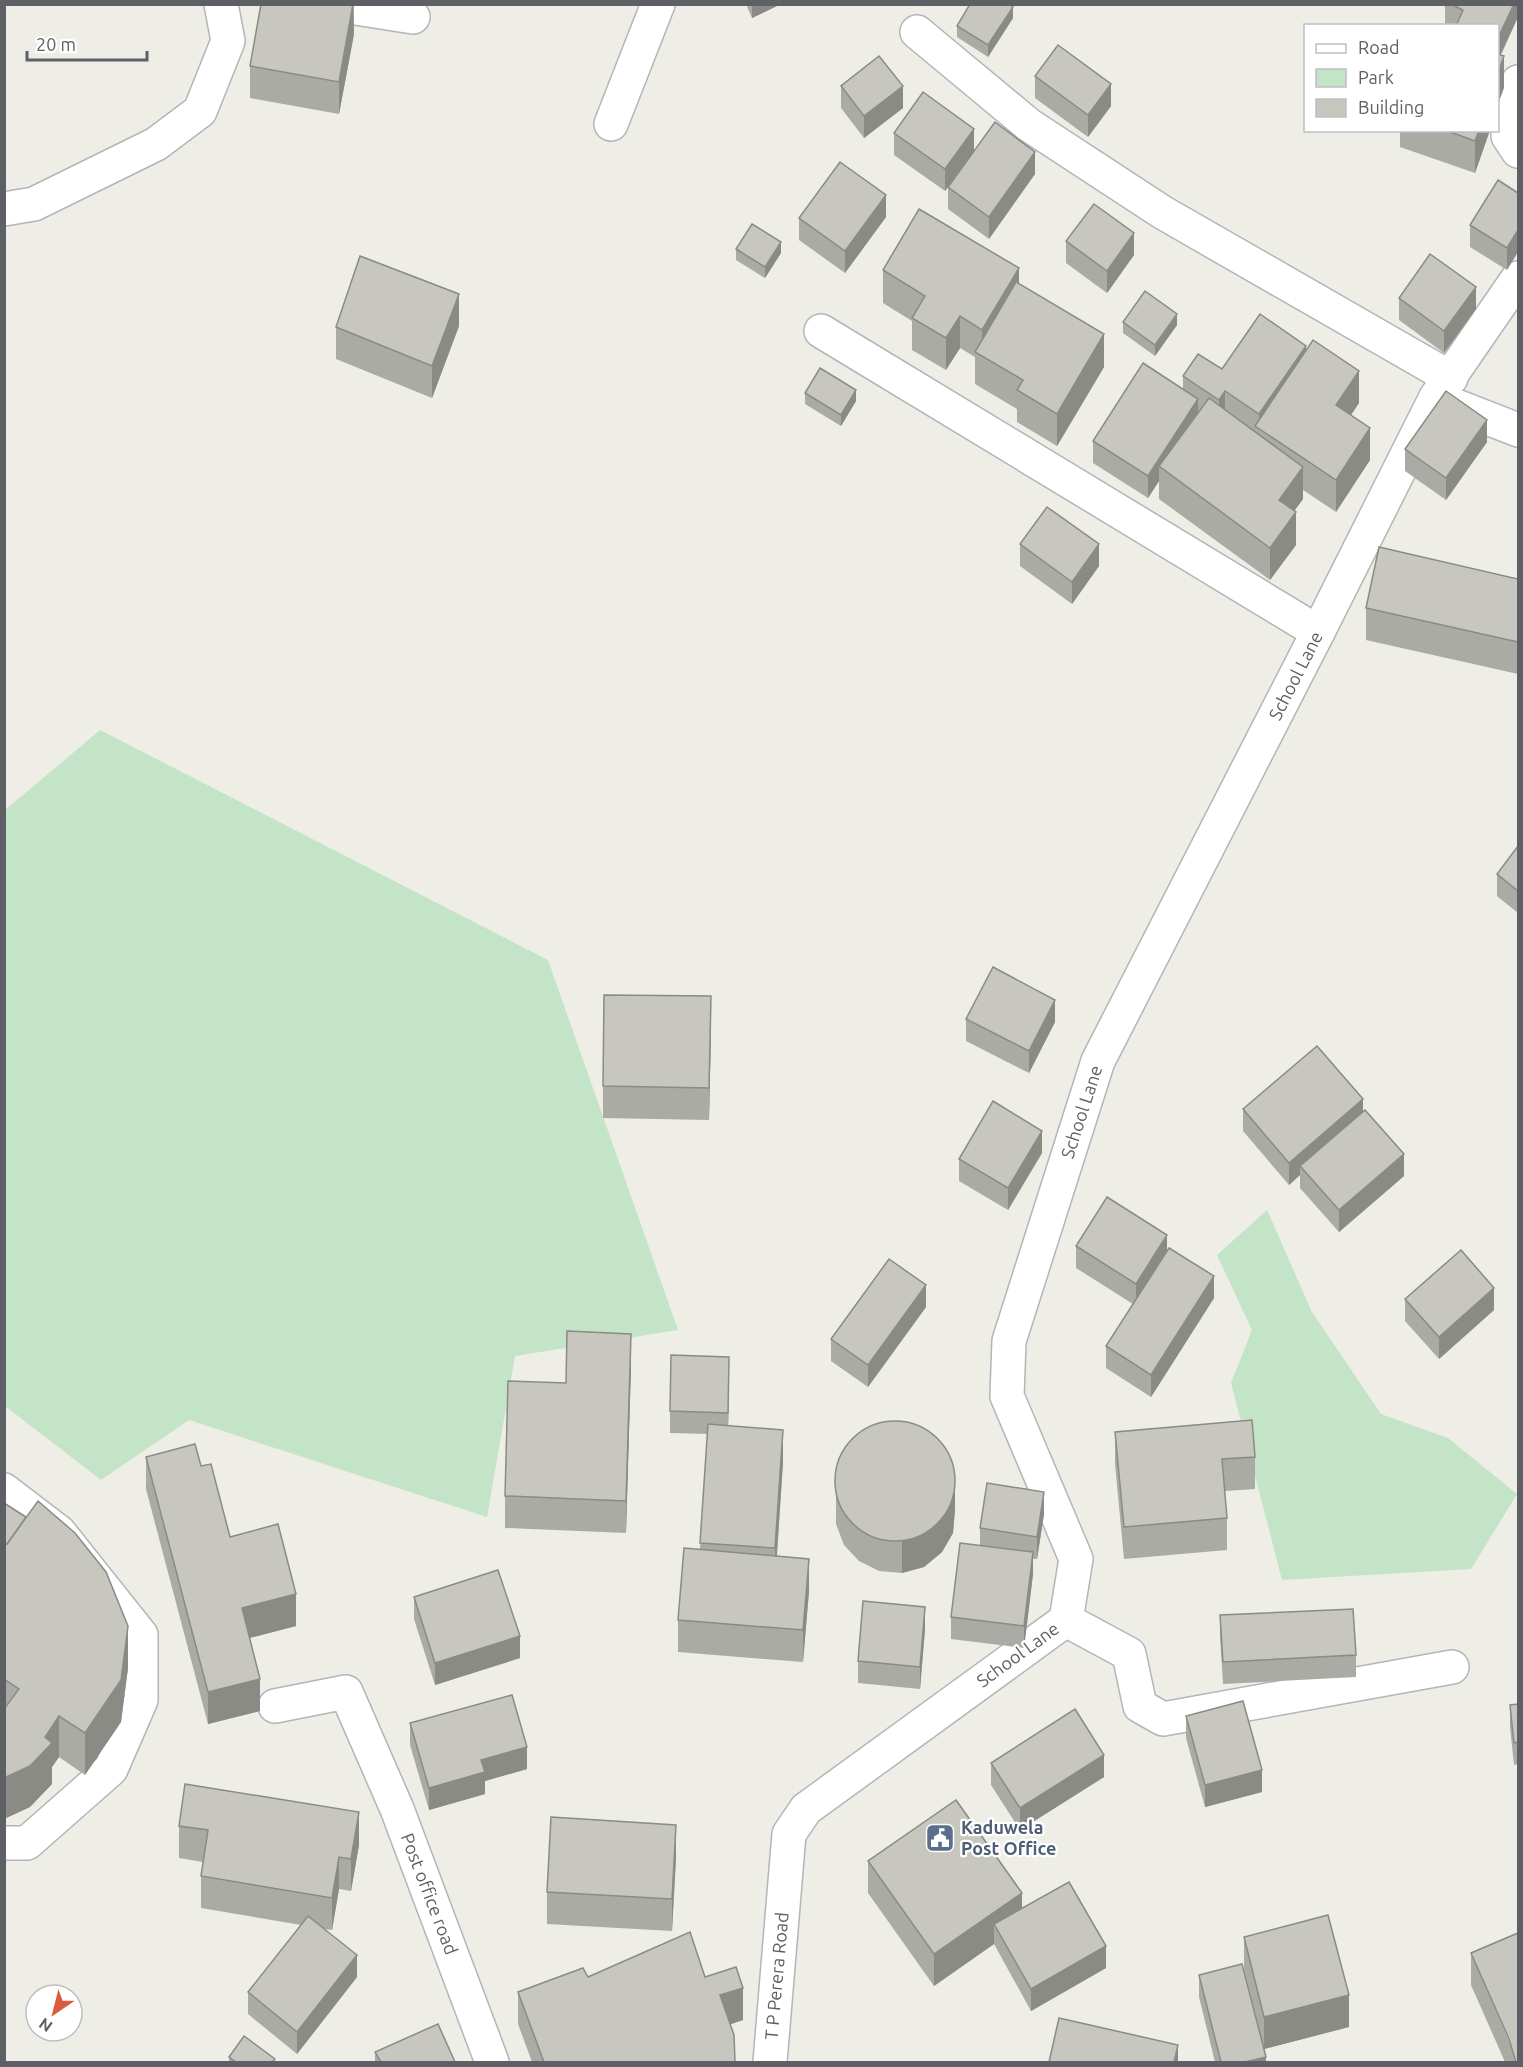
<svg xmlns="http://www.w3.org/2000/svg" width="1523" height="2067" viewBox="0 0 1523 2067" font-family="Ubuntu,sans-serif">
	<rect width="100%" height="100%" fill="#eeede6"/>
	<g fill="#c4e4c8">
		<path d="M100,730L548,960L678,1330L515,1356L487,1517L189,1420L101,1480L5,1406L4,811Z"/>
		<path d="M1267,1210L1312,1312L1381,1414L1448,1438L1517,1494L1471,1569L1282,1580L1231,1383L1252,1330L1217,1255Z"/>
	</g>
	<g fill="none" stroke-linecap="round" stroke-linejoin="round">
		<g stroke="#b3b5b9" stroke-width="36">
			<g id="minor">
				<path d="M330,4L413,17"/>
				<path d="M917,32L1029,125L1162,212L1451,378"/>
				<path d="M1518,82L1511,102L1508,136L1518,151"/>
				<path d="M611,124L658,4"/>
				<path d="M4,209L34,204L156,144L200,111L228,41L221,4"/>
				<path d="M821,331L1318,632"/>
				<path d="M1436,398L1518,430"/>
				<path d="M4,1490L59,1532L141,1635V1700L111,1769L27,1843H4"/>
				<path d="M1066,1620L1129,1654L1140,1706L1163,1719L1452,1667"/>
				<path d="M275,1706L346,1692L397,1809L492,2062"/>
				<path d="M770,2062L789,1834L806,1809L1066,1620L1076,1559L1007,1396L1009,1341L1098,1061L1318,632L1436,397L1518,278"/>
			</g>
		</g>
		<use href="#minor" stroke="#fff" stroke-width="33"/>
	</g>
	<g fill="#ababa5">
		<path d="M354,4V34L339,114L250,98V66Z"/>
		<path d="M746,4H781L752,18Z"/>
		<path d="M1445,4H1518V17L1501,55L1504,88L1497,26H1449L1445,24Z"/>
		<path d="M1013,18L988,57L957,37V26Z"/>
		<path d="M1035,76L1111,106L1088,137L1035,98Z"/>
		<path d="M841,86L903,108L864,138L841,108Z"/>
		<path d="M1400,130H1490L1475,173L1400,147Z"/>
		<path d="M894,133L974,151L1035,174L989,239L948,209V187L945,191L894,155Z"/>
		<path d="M1518,193L1507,270L1470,247V225Z"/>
		<path d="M886,217L845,273L799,240V218Z"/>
		<path d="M1066,241L1134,255L1107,293L1066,263Z"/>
		<path d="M736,249L781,253L765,278L736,260Z"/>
		<path d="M883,270L1019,284L1104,367L1057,446L1017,422V409L975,384V357L960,348L946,370L912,350V321L883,303Z"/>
		<path d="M1399,298L1476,309L1444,353L1399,320Z"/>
		<path d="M1123,322L1177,325L1155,356L1123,333Z"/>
		<path d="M459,326L432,398L336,359V327Z"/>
		<path d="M1306,351L1359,403L1351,415L1370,460L1336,512L1303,490V499L1294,511L1296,545L1270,580L1159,499V481L1148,498L1093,463V441L1183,389V376L1222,369Z"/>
		<path d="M805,393L856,401L841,426L805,404Z"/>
		<path d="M1487,442L1446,500L1405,471V449Z"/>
		<path d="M1020,544L1099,566L1072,604L1020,566Z"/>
		<path d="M1518,579V674L1366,640V608Z"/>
		<path d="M1518,846V913L1497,896V874Z"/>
		<path d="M966,1019L1055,1022L1029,1073L966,1041Z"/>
		<path d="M711,1028L709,1120L603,1118V1086Z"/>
		<path d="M1243,1109L1363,1111L1404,1176L1339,1232L1300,1188V1175L1289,1185L1243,1131Z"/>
		<path d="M1042,1153L1008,1210L959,1181V1159Z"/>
		<path d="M1076,1246L1167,1250L1214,1298L1151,1397L1106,1368V1346L1133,1304L1076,1268Z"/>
		<path d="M1405,1299L1494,1310L1439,1359L1405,1321Z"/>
		<path d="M926,1307L868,1387L831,1361V1339Z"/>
		<path d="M631,1366L626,1533L505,1528V1496L566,1383Z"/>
		<path d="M729,1379L728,1426L783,1462L777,1556L809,1591L803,1662L678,1652V1620L700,1549L708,1434L670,1433V1411Z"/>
		<path d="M1115,1432L1255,1457V1489L1225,1491L1227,1518V1550L1124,1559L1115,1464Z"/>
		<path d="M146,1457L201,1466L230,1537L296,1626L249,1638L260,1711L208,1724L146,1489Z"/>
		<path d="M836,1492L955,1509L953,1533L942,1552L924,1567L902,1573L879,1571L859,1561L844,1545L836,1524Z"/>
		<path d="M4,1503L128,1668L121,1722L85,1775L59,1757L52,1767V1784L30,1807L4,1819Z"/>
		<path d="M1044,1514L1037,1559H1033V1574L1024,1648L951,1639V1617L980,1545V1528Z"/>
		<path d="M414,1597L520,1658L435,1685L414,1619Z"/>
		<path d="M1220,1615L1356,1655V1677L1223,1684L1220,1637Z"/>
		<path d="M925,1629L920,1689L858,1683V1661Z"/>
		<path d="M1518,1704V1764L1514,1765L1510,1727V1705Z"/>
		<path d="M1186,1716L1262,1792L1205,1807L1186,1738Z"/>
		<path d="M410,1723L527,1769L485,1781V1794L429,1810L410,1745Z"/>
		<path d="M991,1763L1104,1777L1020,1830L991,1785Z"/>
		<path d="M179,1826L359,1845L351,1891L339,1889L332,1930L324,1929L357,1977L297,2054L248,2014V1992L301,1925L201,1908V1876L203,1862L179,1858Z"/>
		<path d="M676,1857L672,1931L547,1924V1892Z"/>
		<path d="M868,1861L1022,1909L1106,1968L1031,2011L994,1944L934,1986L868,1893Z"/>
		<path d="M1244,1937L1349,2027L1264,2049L1244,1969Z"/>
		<path d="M1471,1953L1518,2062H1505L1471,1985Z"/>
		<path d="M1199,1975L1266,2062H1215L1199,1997Z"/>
		<path d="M588,1977H705L743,2020L730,2024L735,2062H532L518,2024V1992Z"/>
		<path d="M375,2052L455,2062H375Z"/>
		<path d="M229,2057L275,2062H229Z"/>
	</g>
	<g fill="#8b8b86">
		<path d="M353,4L354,34L339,114V82Z"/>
		<path d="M757,4H781L752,18V7Z"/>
		<path d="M1514,4H1518V17L1497,62V40Z"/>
		<path d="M1013,7V18L988,57V45Z"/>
		<path d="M1504,56V88L1497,107V75Z"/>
		<path d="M1111,84V106L1088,137V115Z"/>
		<path d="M903,86V108L864,138V116Z"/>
		<path d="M974,129V151L945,191V169Z"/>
		<path d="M1479,130H1490L1475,173V141Z"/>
		<path d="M1035,152V174L989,239V217Z"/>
		<path d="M886,195V217L845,273V251Z"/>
		<path d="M1518,230V252L1507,270V248Z"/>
		<path d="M1134,233V255L1107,293V271Z"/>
		<path d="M781,242V253L765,278V267Z"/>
		<path d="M1019,268V300L982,356V330Z"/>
		<path d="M1476,287V309L1444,353V331Z"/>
		<path d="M459,294V326L432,398V366Z"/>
		<path d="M1177,314V325L1155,356V345Z"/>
		<path d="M960,316V348L946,370V338Z"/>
		<path d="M1104,334V367L1057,446V414Z"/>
		<path d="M1306,346V368L1259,428V414Z"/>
		<path d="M1359,371V403L1336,437V405Z"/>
		<path d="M856,390V401L841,426V415Z"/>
		<path d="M1225,391V413L1219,422V400Z"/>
		<path d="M1198,399V421L1159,466V481L1148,498V476Z"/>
		<path d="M1487,420V442L1446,500V478Z"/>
		<path d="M1370,428V460L1336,512V480Z"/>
		<path d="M1303,467V499L1279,532V500Z"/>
		<path d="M1296,512V545L1270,580V548Z"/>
		<path d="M1099,544V566L1072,604V582Z"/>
		<path d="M711,996V1028L709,1120V1088Z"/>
		<path d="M1055,1000V1022L1029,1073V1051Z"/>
		<path d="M1363,1099V1121L1300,1166V1175L1289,1185V1163Z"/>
		<path d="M1042,1131V1153L1008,1210V1188Z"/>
		<path d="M1404,1154V1176L1339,1232V1210Z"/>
		<path d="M1167,1235V1257L1136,1306V1284Z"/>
		<path d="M1214,1276V1298L1151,1397V1375Z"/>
		<path d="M926,1285V1307L868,1387V1365Z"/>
		<path d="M1494,1288V1310L1439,1359V1337Z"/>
		<path d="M631,1334V1366L626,1533V1501Z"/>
		<path d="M729,1357V1379L728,1435V1413Z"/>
		<path d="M783,1430V1462L775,1581V1548Z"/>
		<path d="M955,1477V1509L953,1533L942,1552L924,1567L902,1573V1541Z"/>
		<path d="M1044,1492V1514L1037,1559V1537Z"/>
		<path d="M1033,1552V1574L1024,1648V1626Z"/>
		<path d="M809,1559V1591L803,1662V1630Z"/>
		<path d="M296,1594V1626L242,1640V1608Z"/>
		<path d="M925,1607V1629L920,1689V1667Z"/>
		<path d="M128,1626V1668L121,1722L85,1775V1733Z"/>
		<path d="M520,1636V1658L435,1685V1663Z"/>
		<path d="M260,1679V1711L208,1724V1692Z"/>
		<path d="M59,1716V1757L52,1767V1784L30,1807L4,1819V1778L45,1737Z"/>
		<path d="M527,1747V1769L485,1781V1794L429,1810V1788L481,1760Z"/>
		<path d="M1104,1755V1777L1020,1830V1808Z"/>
		<path d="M1262,1770V1792L1205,1807V1785Z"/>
		<path d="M359,1812V1845L351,1891V1859Z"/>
		<path d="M676,1825V1857L672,1931V1899Z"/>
		<path d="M339,1857V1889L332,1930V1898Z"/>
		<path d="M1022,1893V1925L994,1924V1944L934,1986V1954Z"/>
		<path d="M1106,1946V1968L1031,2011V1989Z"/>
		<path d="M357,1955V1977L297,2054V2032Z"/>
		<path d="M743,1988V2020L720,2028V1995Z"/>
		<path d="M1349,1995V2027L1264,2049V2017Z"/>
		<path d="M1178,2045V2062H1174Z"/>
		<path d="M1266,2057V2062H1245Z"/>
	</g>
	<g fill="#c7c7c0" stroke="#8b8b86" stroke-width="1.5">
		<path d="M261,4H353L339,82L250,66Z"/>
		<path d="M970,4H1009L1013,7L988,45L957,26Z"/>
		<path d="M1451,4H1514L1497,40V26H1456L1463,10Z"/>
		<path d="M1058,45L1111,84L1088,115L1035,76Z"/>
		<path d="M1497,54L1504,56L1497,75Z"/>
		<path d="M879,56L903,86L864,116L841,86Z"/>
		<path d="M923,92L974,129L945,169L894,133Z"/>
		<path d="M995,122L1035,152L989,217L948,187Z"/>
		<path d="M1445,130H1479L1475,141Z"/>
		<path d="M840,162L886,195L845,251L799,218Z"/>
		<path d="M1498,180L1518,193V230L1507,248L1470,225Z"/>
		<path d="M1094,204L1134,233L1107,271L1066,241Z"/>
		<path d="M919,209L1019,268L982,330L960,316L946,338L912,318L925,296L883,270Z"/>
		<path d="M752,224L781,242L765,267L736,249Z"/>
		<path d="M1430,254L1476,287L1444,331L1399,298Z"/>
		<path d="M360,256L459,294L432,366L336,327Z"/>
		<path d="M1016,282L1104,334L1057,414L1017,390L1023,380L975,352Z"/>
		<path d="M1145,291L1177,314L1155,345L1123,322Z"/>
		<path d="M1260,314L1306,346L1259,414L1225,391L1219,400L1183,376L1198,354L1222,369Z"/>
		<path d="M1313,340L1359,371L1336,405L1370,428L1336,480L1255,426Z"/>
		<path d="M1143,363L1198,399L1148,476L1093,441Z"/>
		<path d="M820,368L856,390L841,415L805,393Z"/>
		<path d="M1446,391L1487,420L1446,478L1405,449Z"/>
		<path d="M1209,398L1303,467L1279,500L1296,512L1270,548L1159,466Z"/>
		<path d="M1047,507L1099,544L1072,582L1020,544Z"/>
		<path d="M1379,547L1518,579V642L1366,608Z"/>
		<path d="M1518,846V891L1497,874Z"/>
		<path d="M993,967L1055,1000L1029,1051L966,1019Z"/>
		<path d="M604,995L711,996L709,1088L603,1086Z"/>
		<path d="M1317,1046L1363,1099L1289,1163L1243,1109Z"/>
		<path d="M993,1101L1042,1131L1008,1188L959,1159Z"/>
		<path d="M1365,1110L1404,1154L1339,1210L1300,1166Z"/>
		<path d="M1107,1197L1167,1235L1136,1284L1076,1246Z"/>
		<path d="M1169,1248L1214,1276L1151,1375L1106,1346Z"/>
		<path d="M1461,1250L1494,1288L1439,1337L1405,1299Z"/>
		<path d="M889,1259L926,1285L868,1365L831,1339Z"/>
		<path d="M567,1331L631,1334L626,1501L505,1496L508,1381L566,1383Z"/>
		<path d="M671,1355L729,1357L728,1413L670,1411Z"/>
		<path d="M1252,1420L1255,1457L1222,1459L1227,1518L1124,1527L1115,1432Z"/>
		<circle cx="895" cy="1481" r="60"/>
		<path d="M708,1424L783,1430L775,1548L700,1543Z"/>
		<path d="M195,1444L201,1466L211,1464L230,1537L278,1524L296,1594L242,1608L260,1679L208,1692L146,1457Z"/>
		<path d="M987,1483L1044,1492L1037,1537L980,1528Z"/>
		<path d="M38,1501L75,1533L106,1572L128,1626L121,1680L85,1733L59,1716L45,1737L52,1743L30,1766L4,1778V1709L19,1689L4,1679V1542L7,1544Z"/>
		<path d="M4,1503L26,1517L7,1544L4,1542Z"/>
		<path d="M960,1543L1033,1552L1024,1626L951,1617Z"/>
		<path d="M684,1548L809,1559L803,1630L678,1620Z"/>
		<path d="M498,1570L520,1636L435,1663L414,1597Z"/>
		<path d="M863,1601L925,1607L920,1667L858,1661Z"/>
		<path d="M1353,1609L1356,1655L1223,1662L1220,1615Z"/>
		<path d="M512,1695L527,1747L481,1760L485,1772L429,1788L410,1723Z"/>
		<path d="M1243,1701L1262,1770L1205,1785L1186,1716Z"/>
		<path d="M1518,1704V1742L1514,1743L1510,1705Z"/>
		<path d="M1075,1709L1104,1755L1020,1808L991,1763Z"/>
		<path d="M185,1784L359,1812L351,1859L339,1857L332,1898L201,1876L208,1830L179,1826Z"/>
		<path d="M956,1800L1022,1893L934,1954L868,1861Z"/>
		<path d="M551,1817L676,1825L672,1899L547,1892Z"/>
		<path d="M1069,1882L1106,1946L1031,1989L994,1924Z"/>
		<path d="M1328,1915L1349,1995L1264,2017L1244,1937Z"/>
		<path d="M308,1916L357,1955L297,2032L248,1992Z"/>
		<path d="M690,1932L705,1977L736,1967L743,1988L720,1995L734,2035L735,2062H544L518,1992L583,1968L588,1977Z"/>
		<path d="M1518,1933V2062H1516L1509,2039L1471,1953Z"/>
		<path d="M1242,1964L1266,2057L1245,2062H1221L1199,1975Z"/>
		<path d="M1059,2018L1178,2045L1174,2062H1049Z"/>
		<path d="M438,2024L455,2062H381L375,2052Z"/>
		<path d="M244,2036L275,2059L272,2062H236L229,2057Z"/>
	</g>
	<defs>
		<g id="civic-square" transform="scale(1.5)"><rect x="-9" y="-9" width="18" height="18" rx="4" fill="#5c6f8a" stroke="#fff"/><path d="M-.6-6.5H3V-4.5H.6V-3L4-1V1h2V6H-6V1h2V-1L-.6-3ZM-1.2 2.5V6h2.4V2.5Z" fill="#fff"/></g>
	</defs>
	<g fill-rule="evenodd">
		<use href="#civic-square" x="940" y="1838"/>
	</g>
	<g text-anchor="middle" stroke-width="4.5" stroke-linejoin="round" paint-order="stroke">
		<g font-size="18" fill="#5d6065" stroke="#fff">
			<text transform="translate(1296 676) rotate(-63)" y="6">School Lane</text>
			<text transform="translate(1082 1112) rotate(-72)" y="6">School Lane</text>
			<text transform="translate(1018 1655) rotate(-36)" y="6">School Lane</text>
			<text transform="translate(429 1894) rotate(69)" y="6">Post office road</text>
			<text transform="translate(777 1976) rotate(-85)" y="6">T P Perera Road</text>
		</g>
		<g font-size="18" font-weight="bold" fill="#4e5e75" stroke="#fff" text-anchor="start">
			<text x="961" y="1834">Kaduwela<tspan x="961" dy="21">Post Office</tspan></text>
		</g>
	</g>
	<rect width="1523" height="2067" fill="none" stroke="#5d6065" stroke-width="12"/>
	<rect x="1304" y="24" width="195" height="108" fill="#ffffff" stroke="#bebfc1" stroke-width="1.5"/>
	<rect x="1316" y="44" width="30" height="9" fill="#ffffff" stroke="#bebfc1" stroke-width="1.5"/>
	<text x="1358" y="54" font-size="18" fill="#5d6065">Road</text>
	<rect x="1316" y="69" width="30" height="18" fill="#c4e4c8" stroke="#bebfc1" stroke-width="1.5"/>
	<text x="1358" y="84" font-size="18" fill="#5d6065">Park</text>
	<rect x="1316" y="99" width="30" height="18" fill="#c7c7c0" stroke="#bebfc1" stroke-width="1.5"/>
	<text x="1358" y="114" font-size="18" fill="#5d6065">Building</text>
	<g transform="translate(54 2013) rotate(215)"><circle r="28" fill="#ffffff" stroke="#bebfc1" stroke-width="1.5"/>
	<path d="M0-4.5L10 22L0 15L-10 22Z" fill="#db5b3f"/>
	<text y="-9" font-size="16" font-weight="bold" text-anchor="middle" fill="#5d6065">N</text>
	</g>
	<path d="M27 51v9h120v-9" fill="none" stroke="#5d6065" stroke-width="3"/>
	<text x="36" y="51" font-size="18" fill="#5d6065" stroke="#ffffff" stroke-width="4.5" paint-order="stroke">20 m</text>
</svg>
